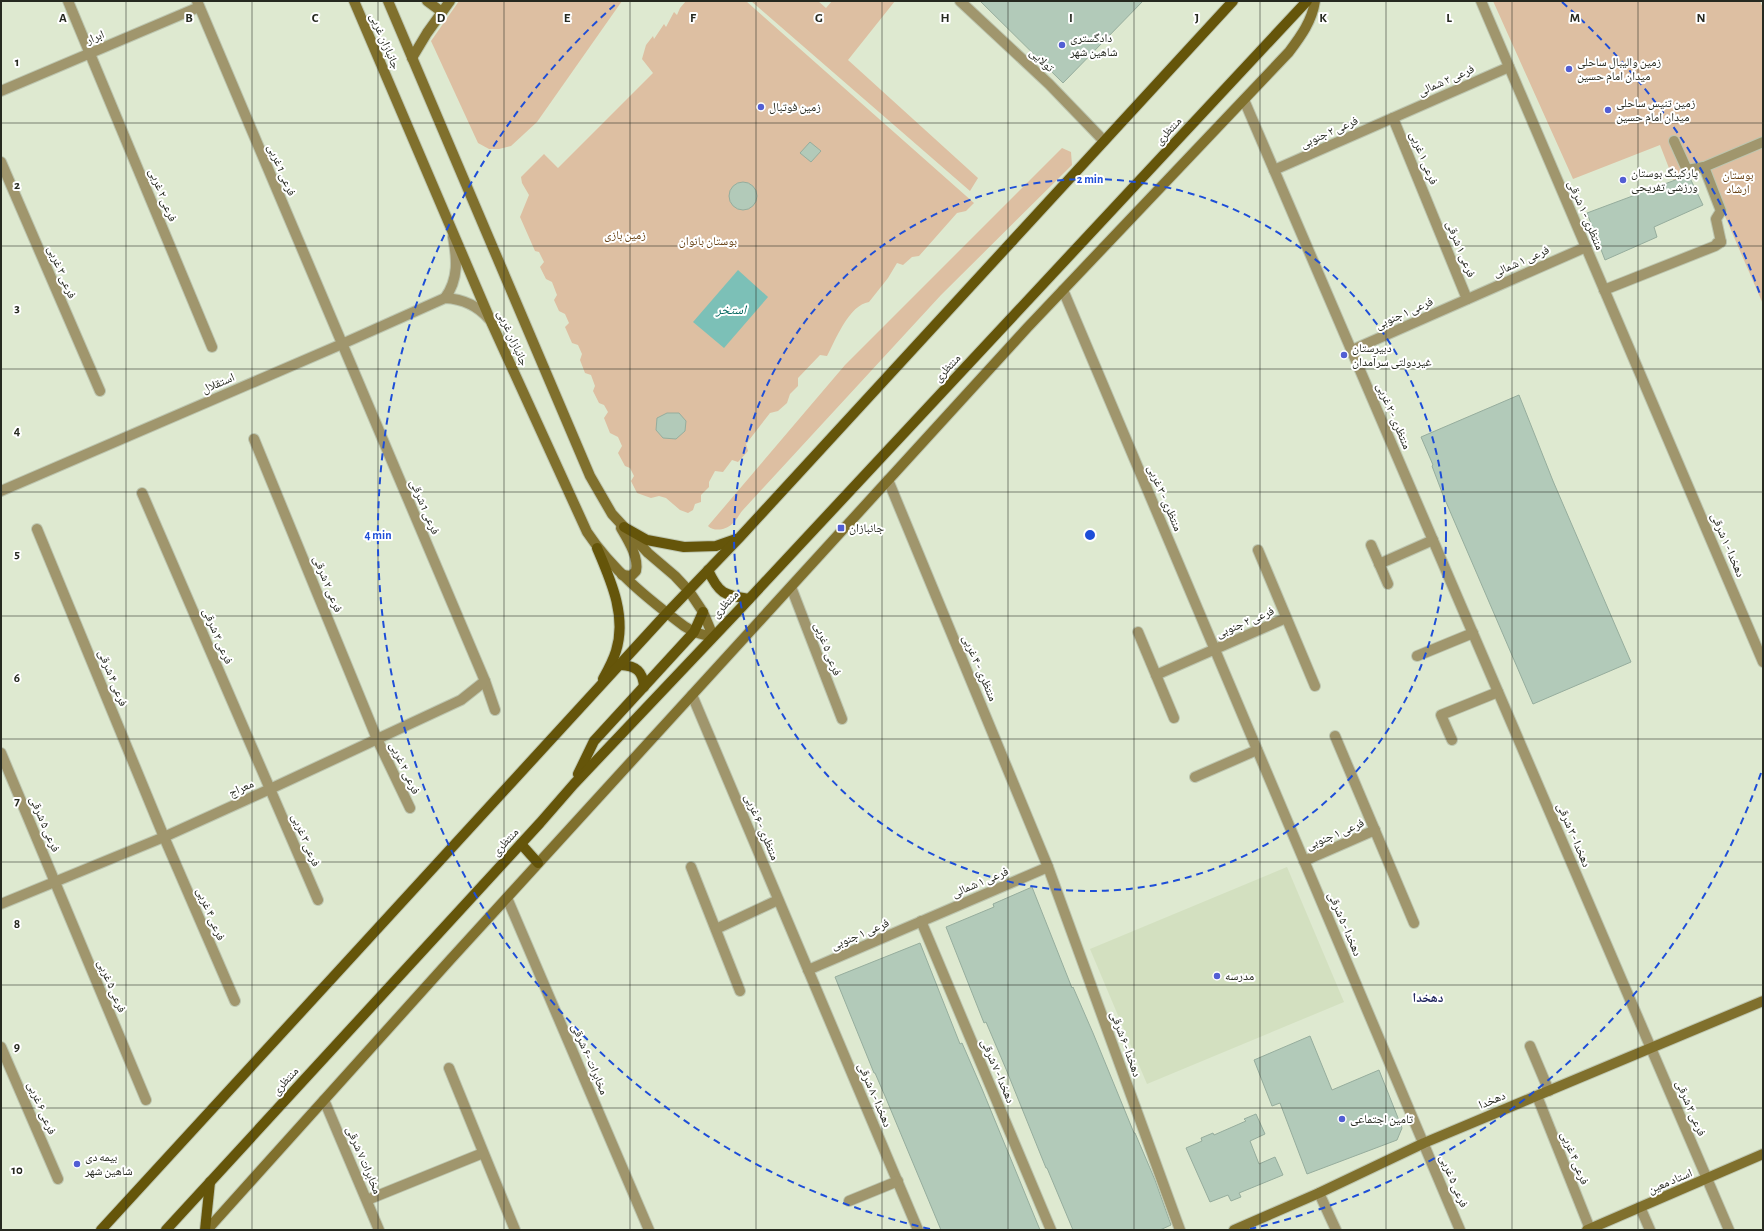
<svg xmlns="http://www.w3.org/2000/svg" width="1764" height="1231" viewBox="0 0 1764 1231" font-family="'Alegreya Sans','Noto Naskh Arabic',sans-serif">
	<rect width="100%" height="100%" fill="#dee9d0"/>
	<path fill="#d3e0c0" d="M1287,867L1344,1002L1147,1084L1090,949Z"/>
	<g fill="#ddbfa2">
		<path d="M459,1H622L537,122L511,146L499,149H489L478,143L431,41Z"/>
		<path d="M686,1H746L974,203L966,211L957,213L919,256L912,257L903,265L897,263L888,278L869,302C849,305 836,339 827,356L820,355L798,378V386L790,394L787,403L778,411L770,413L746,444L748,451L738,462L732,460L723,472L715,471L709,482V487L701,495V502L695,504L693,510L688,513L680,510L666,498L659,496L651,498L637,493L631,481L634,476L630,468L625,466L618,453L622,446L618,437L610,433L604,418L608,412L604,405L599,403L593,391L595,386L591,375L585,373L580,360L582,354L578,345L572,343L565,327L569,323L565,314L559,311L554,300L557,295L552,282L546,279L540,267L544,262L539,252L535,251L520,217L529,195L522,183L521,177L544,154L558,168L653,73L642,59L646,45L653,36L654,39L664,24L666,27L674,12L677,15L680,8Z"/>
		<path d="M751,1H818L826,8L832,1H895L848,60L978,178L970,191Z"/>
		<path d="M1493,1H1760L1763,8V141L1703,169L1674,181L1660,145L1573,179Z"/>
		<path d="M1763,143V304L1704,168Z"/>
		<path d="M1062,148L1071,152L1072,165L941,295L742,511C739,515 736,521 732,524C726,530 714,532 708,526L845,365Z"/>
	</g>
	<path fill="#7cc0b7" d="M738,270L768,297L724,348L693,322Z"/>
	<g fill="#b2cab9" stroke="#96ad9d">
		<path d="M980,1H1143L1063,83Z"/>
		<path d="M810,142L821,151L811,162L800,153Z"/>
		<path d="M1686,176H1689L1703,205L1654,227L1657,237L1605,260L1587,213Z"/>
		<circle cx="743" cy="196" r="14"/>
		<path d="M1519,395L1553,481L1631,662L1533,704L1443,495L1432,466L1433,465L1421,437Z"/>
		<path d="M667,413H679L686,421L685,431L676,439L663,438L656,430L657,418Z"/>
		<path d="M1032,887L1072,988L1073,987L1093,1033L1134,1133H1135L1155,1180L1171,1225L1160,1230H1073L1047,1168H1046L1006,1069L986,1022L984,1023L946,927L994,907L993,904Z"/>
		<path d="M920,943L960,1044L962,1043L982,1089L1040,1230H941L885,1096L875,1073H874L835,977Z"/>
		<path d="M1310,1036L1332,1090L1379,1070L1402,1128L1397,1140L1307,1174L1280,1103L1272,1106L1254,1060Z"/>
		<path d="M1256,1114L1265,1134L1250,1141L1259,1164L1275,1157L1283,1175L1239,1193L1241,1197L1231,1201L1228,1195L1210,1202L1186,1148L1202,1141L1201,1138L1213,1133L1214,1135L1246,1121L1244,1119Z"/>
	</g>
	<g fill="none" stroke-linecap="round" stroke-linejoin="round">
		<g stroke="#bdc6b0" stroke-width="12">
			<g id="street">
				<path d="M68,1L212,347"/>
				<path d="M197,1L485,681L495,710"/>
				<path d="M960,1L1049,84L1104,141"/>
				<path d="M1481,1L1763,662"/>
				<path d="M1,91L199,7"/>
				<path d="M1244,100L1729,1230"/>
				<path d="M1393,118L1467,299"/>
				<path d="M1674,141L1687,170L1704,167"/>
				<path d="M1,162L100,391"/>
				<path d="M1274,170L1509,67"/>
				<path d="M1717,243L1721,242L1716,219L1721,211L1704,167L1763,142"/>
				<path d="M1063,290L1460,1230"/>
				<path d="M1604,290L1715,246L1721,242"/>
				<path d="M445,298C459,279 457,258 453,237"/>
				<path d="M1352,350L1586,247"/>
				<path d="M254,439L377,739L410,808"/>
				<path d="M888,480L1048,867L1180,1230"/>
				<path d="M1,491L342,344L445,298C463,299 477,305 489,319"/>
				<path d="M142,493L318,900"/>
				<path d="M37,529L164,837L235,1001"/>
				<path d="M1371,545L1388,584"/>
				<path d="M1258,550L1315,686"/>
				<path d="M1379,564L1433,540"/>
				<path d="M791,587L842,719"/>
				<path d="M1138,632L1174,718"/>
				<path d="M1417,656L1473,633"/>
				<path d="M1156,675L1286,618"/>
				<path d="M692,695L918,1230"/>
				<path d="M1335,736L1414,923"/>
				<path d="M1452,740L1441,715L1498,692"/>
				<path d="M1,753L146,1100"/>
				<path d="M1195,777L1257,750"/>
				<path d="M1304,861L1375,830"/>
				<path d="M691,867L740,991"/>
				<path d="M507,898L649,1230"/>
				<path d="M1,904L164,837L270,789L461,700L485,681"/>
				<path d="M921,921L1051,1230"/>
				<path d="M716,929L778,900"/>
				<path d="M808,970L1048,867"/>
				<path d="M1530,1046L1549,1091"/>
				<path d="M1,1047L58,1179"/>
				<path d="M449,1068L515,1230"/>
				<path d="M1537,1096L1590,1229"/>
				<path d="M324,1100L379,1230"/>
				<path d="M1319,1193L1336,1230"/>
				<path d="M367,1200L483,1153"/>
				<path d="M849,1201L898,1181"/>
				<path d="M1640,1207L1650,1230"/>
			</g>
		</g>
		<g stroke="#bdc6b0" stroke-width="12">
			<g id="secondary">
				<path d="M354,1L492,324L587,532C612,570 648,599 684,626L694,632L712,637"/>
				<path d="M388,1L590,476L612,514L648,553L675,576L689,591L703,612L713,636"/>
				<path d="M427,1L442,12"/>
				<path d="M412,58L427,33L450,1"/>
				<path d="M621,528C628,540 639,557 636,571L631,576L622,575"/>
				<path d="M207,1230L450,960L1027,328L1289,52C1301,36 1312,21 1315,1"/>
				<path d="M1234,1230L1319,1193L1424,1143L1763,1001"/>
				<path d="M1587,1230L1763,1154"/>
			</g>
		</g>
		<g stroke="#bdc6b0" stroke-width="12">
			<g id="primary">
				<path d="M624,527L647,540L684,547L716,546L736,539"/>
				<path d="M597,548C611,581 627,616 616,651C613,661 608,670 603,679"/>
				<path d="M708,570C719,594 724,595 749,599"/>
				<path d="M621,665C636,666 643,671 644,687"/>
				<path d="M578,774L594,741L694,632L703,612"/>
				<path d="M521,844L538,863"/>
				<path d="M101,1230L667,613L740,537L1233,1"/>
				<path d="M166,1230L540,823L574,784L738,611L1307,1"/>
				<path d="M205,1230L210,1182"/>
			</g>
		</g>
		<use href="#street" stroke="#a0966d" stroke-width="10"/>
		<use href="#secondary" stroke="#80702d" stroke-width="10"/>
		<use href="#primary" stroke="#65550a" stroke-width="10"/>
	</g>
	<path fill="none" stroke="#262920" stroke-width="1" stroke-opacity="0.55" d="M126,1V1230M252,1V1230M378,1V1230M504,1V1230M630,1V1230M756,1V1230M882,1V1230M1008,1V1230M1134,1V1230M1260,1V1230M1386,1V1230M1512,1V1230M1638,1V1230M1,123H1763M1,246H1763M1,369H1763M1,492H1763M1,616H1763M1,739H1763M1,862H1763M1,985H1763M1,1108H1763"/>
	<g fill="none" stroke="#1d4ed8" stroke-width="2" stroke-dasharray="7 5">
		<circle cx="1090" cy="535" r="356"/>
		<path d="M1761 773A712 712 0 0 1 1250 1229M930 1229A712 712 0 0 1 618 2M1562 2A712 712 0 0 1 1761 297"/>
	</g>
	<g fill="#525ed4" stroke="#fff" stroke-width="1.5">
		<circle cx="1062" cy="45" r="4"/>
		<circle cx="1569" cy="69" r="4"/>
		<circle cx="761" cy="107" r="4"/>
		<circle cx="1608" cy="110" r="4"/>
		<circle cx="1623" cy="180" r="4"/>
		<circle cx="1344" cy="355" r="4"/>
		<rect x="837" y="524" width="8" height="8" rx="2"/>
		<circle cx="1217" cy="976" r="4"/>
		<circle cx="1342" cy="1119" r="4"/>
		<circle cx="77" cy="1164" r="4"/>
	</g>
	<g text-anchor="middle" stroke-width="4" stroke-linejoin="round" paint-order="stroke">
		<g font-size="12" fill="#262920" stroke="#fff">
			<text transform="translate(95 37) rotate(-23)" y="4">ابرار</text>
			<text transform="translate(385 41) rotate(67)" y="4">جانبازان غربی</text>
			<text transform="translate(1042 60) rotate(43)" y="4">تولایی</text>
			<text transform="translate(1446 80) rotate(-24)" y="4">فرعی ۲ شمالی</text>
			<text transform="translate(1168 131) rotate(-47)" y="4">منتظری</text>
			<text transform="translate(1329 132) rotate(-24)" y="4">فرعی ۲ جنوبی</text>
			<text transform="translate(1424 158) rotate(68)" y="4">فرعی ۱ غربی</text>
			<text transform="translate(282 170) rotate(67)" y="4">فرعی 1 غربی</text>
			<text transform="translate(163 195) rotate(68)" y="4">فرعی ۲ غربی</text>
			<text transform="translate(1586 215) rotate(67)" y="4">منتظری - ۱ شرقی</text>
			<text transform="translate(1461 249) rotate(68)" y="4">فرعی ۱ شرقی</text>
			<text transform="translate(1521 261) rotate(-24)" y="4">فرعی ۱ شمالی</text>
			<text transform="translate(62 272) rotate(67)" y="4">فرعی ۳ غربی</text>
			<text transform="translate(1404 313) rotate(-24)" y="4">فرعی ۱ جنوبی</text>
			<text transform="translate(513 338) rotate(66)" y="4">جانبازان غربی</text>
			<text transform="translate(947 368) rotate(-47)" y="4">منتظری</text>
			<text transform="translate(218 383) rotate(-23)" y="4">استقلال</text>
			<text transform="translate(1394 416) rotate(67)" y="4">منتظری - ۲ غربی</text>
			<text transform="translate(1165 498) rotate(67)" y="4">منتظری - ۳ غربی</text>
			<text transform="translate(425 507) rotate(67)" y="4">فرعی 1 شرقی</text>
			<text transform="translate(1728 545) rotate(67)" y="4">دهخدا - ۱ شرقی</text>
			<text transform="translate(328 584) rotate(68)" y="4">فرعی ۲ شرقی</text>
			<text transform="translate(725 604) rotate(-46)" y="4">منتظری</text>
			<text transform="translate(1245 622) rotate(-23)" y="4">فرعی ۲ جنوبی</text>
			<text transform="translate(218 636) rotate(67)" y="4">فرعی ۳ شرقی</text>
			<text transform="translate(828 649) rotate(69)" y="4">فرعی ۵ غربی</text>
			<text transform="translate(980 668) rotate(67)" y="4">منتظری - ۴ غربی</text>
			<text transform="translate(113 678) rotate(68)" y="4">فرعی ۴ شرقی</text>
			<text transform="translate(405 768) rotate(65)" y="4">فرعی ۲ غربی</text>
			<text transform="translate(241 788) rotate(-24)" y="4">معراج</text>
			<text transform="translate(45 824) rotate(67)" y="4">فرعی ۵ شرقی</text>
			<text transform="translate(762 827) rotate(67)" y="4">منتظری - ۶ غربی</text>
			<text transform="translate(1335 834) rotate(-23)" y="4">فرعی ۱ جنوبی</text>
			<text transform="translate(1574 835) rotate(67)" y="4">دهخدا - ۳ شرقی</text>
			<text transform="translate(306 840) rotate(67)" y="4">فرعی ۳ غربی</text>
			<text transform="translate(505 842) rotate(-47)" y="4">منتظری</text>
			<text transform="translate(980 882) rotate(-23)" y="4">فرعی ۱ شمالی</text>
			<text transform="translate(211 914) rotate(67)" y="4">فرعی ۴ غربی</text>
			<text transform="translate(1345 924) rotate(67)" y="4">دهخدا - ۵ شرقی</text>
			<text transform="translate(860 934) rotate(-23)" y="4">فرعی ۱ جنوبی</text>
			<text transform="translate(112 986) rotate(67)" y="4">فرعی ۵ غربی</text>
			<text transform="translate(1126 1044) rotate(70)" y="4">دهخدا - ۶ شرقی</text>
			<text transform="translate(590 1059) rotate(67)" y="4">مخابرات -۶ شرقی</text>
			<text transform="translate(998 1071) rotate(67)" y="4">دهخدا - ۷ شرقی</text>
			<text transform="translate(285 1081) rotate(-48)" y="4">منتظری</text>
			<text transform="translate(875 1095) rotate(67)" y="4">دهخدا - ۸ شرقی</text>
			<text transform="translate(1492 1100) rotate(-23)" y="4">دهخدا</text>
			<text transform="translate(42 1108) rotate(67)" y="4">فرعی ۶ غربی</text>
			<text transform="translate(1691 1108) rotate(67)" y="4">فرعی ۳ شرقی</text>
			<text transform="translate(1575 1158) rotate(68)" y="4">فرعی ۴ غربی</text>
			<text transform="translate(364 1160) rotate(67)" y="4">مخابرات ۷ شرقی</text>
			<text transform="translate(1454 1181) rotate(67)" y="4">فرعی ۵ غربی</text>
			<text transform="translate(1670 1181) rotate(-23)" y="4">استاد معین</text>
		</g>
		<g font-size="12" fill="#262920" stroke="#fff" text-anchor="start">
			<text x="1070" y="42">دادگستری<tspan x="1070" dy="14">شاهین شهر</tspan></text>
			<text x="1577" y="66">زمین والیبال ساحلی<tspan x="1577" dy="14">میدان امام حسین</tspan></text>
			<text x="1616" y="107">زمین تنیس ساحلی<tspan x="1616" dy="14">میدان امام حسین</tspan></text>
			<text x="769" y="111">زمین فوتبال</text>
			<text x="1631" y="177">پارکینگ بوستان<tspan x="1631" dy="14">ورزشی تفریحی</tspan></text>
			<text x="1352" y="352">دبیرستان<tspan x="1352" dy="14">غیردولتی سرآمدان</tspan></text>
			<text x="849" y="532">جانبازان</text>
			<text x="1225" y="980">مدرسه</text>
			<text x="1350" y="1123">تامین اجتماعی</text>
			<text x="85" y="1161">بیمه دی<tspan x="85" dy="14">شاهین شهر</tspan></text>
		</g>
		<g font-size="12" fill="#674012" stroke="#fff">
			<text x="1738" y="179">بوستان<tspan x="1738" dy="14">ارشاد</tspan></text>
			<text x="625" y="239">زمین بازی</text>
			<text x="708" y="245">بوستان بانوان</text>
		</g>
		<g font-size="13" font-style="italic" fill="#02665e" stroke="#fff">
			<text x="731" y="314">استخر</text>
		</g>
		<g font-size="13" font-weight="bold" fill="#222861" stroke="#fff">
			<text x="1428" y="1002">دهخدا</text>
		</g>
	</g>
	<g font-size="13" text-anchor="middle" font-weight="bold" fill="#262920" stroke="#fff" stroke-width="4" stroke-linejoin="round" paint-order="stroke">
		<text x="63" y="22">A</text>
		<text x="189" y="22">B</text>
		<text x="315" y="22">C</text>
		<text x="441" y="22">D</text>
		<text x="567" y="22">E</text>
		<text x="693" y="22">F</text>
		<text x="819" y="22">G</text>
		<text x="945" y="22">H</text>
		<text x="1071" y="22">I</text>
		<text x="1197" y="22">J</text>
		<text x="1323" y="22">K</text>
		<text x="1449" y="22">L</text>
		<text x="1575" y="22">M</text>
		<text x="1701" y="22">N</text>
		<text x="17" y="66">1</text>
		<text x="17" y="189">2</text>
		<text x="17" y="312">3</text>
		<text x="17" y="435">4</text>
		<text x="17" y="558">5</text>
		<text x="17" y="682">6</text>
		<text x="17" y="805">7</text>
		<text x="17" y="928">8</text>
		<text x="17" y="1051">9</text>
		<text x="17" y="1174">10</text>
	</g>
	<circle cx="1090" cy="535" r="6" fill="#1d4ed8" stroke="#fff" stroke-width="2"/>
	<g font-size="12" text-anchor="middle" font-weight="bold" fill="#1d4ed8" stroke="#fff" stroke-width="4" stroke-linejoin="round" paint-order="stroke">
		<text x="1090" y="183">2 min</text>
		<text x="378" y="539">4 min</text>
	</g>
	<rect width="1764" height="1231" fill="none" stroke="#262920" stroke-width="4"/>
</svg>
